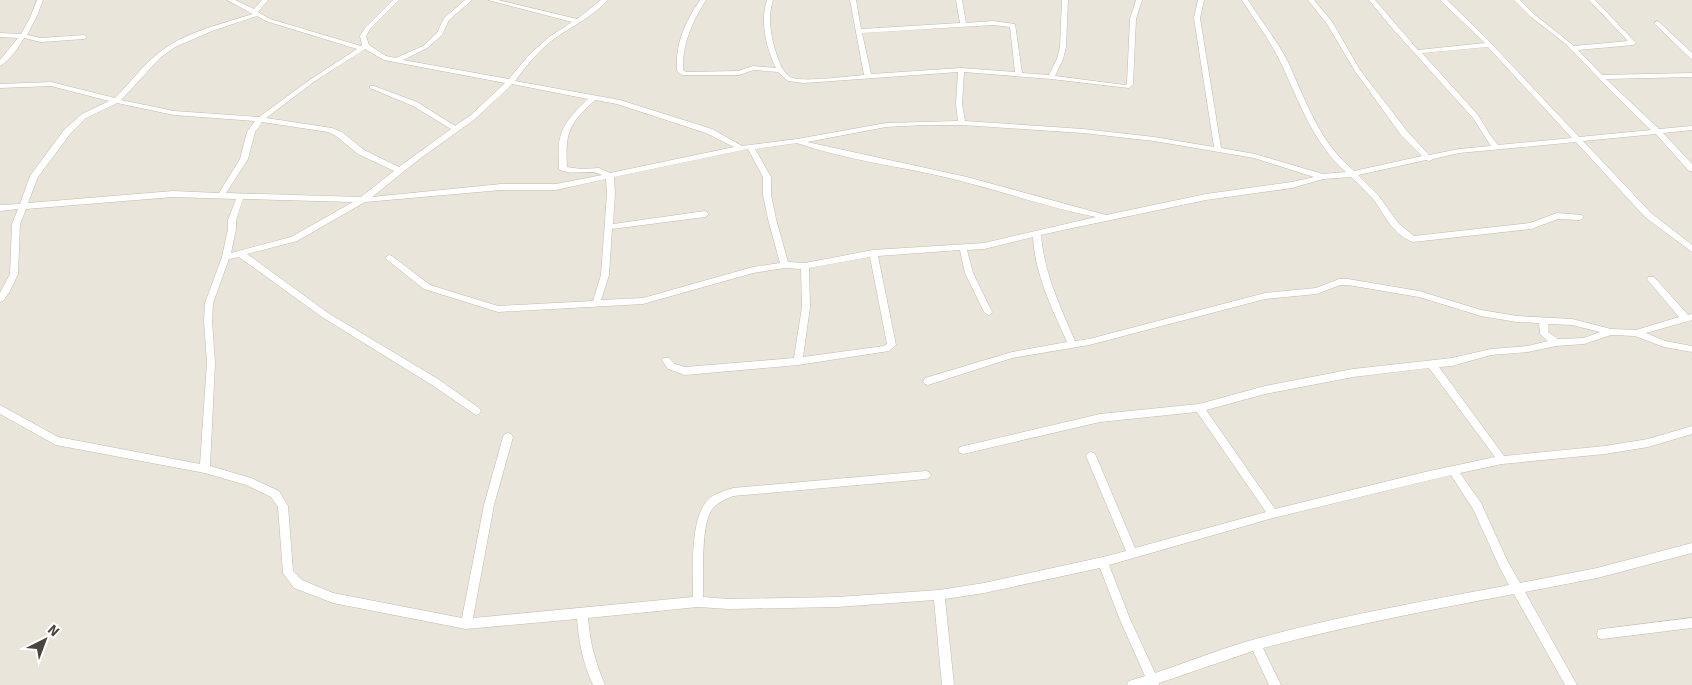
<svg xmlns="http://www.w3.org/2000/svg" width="1692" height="685" viewBox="0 0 1692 685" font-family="Signika,sans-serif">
	<rect width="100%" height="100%" fill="#f6f3ec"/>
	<rect fill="#eae5da" x="0" y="0" width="1692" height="685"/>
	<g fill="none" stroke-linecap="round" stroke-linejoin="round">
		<g stroke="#c2bbae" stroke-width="1">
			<g id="street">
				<path d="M37,0H43L36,18L27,35L41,38L84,35L87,37L84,39L41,42L24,38C18,48 10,60 0,66V60L18,38L0,37V33L21,34L30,18Z"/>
				<path d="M227,0H235L254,9L262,0H268L258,12L270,19L361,46L362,45L360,36L366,27L393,0H399L370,29L366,36L369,45L386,56L396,58L423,46L437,33L444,18L465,0H472L449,20L442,35L427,48L403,60L509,79L528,56L549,37L572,22L488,0H498L577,19L601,0H608C593,16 573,26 555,38C539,50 527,65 515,81L620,100L712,129L742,146L797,139L886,123L958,121L956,104L958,72L804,83L788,81L778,72L754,70L739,75H682L677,71C675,44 685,22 700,0H706C692,22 682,44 683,70L686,72L738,71L753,66L776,68C766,48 760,21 767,0H773C768,15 770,31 774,46C777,56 781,71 790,77C800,83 851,76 864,75L850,0H856L861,29L960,23L956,0H962L966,23L993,21L1015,24L1022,73L1049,75L1057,59L1060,47L1062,0H1068L1066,47L1063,59L1055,76L1125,85L1127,84L1130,19L1136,0H1142L1136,19L1133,84L1129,88L1051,79L964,72L962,104L965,121L1083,129L1154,137L1214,147L1194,18L1198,0H1204L1200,18L1221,148L1255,154L1323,174L1346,172C1313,143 1299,101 1281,63C1270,40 1255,21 1242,0H1248C1261,21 1277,40 1288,62C1307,103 1318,140 1354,171L1422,156L1401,135L1355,71L1327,24L1308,0H1314L1333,23L1360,70L1407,131L1429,155L1459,149L1491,146L1473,118L1392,28L1369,0H1375L1418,50L1485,43L1440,0H1447L1486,38L1579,137L1651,130L1615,95L1566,44L1531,17L1514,0H1520L1535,15L1574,46L1628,41L1589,0H1595L1636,43L1633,45L1578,50L1602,75L1692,73V77L1606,79L1659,129L1692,126V130L1663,133L1692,164V171H1689L1656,134L1583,141L1651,213L1692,245V252L1645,217L1576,142L1459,153L1433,159L1429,161L1426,160L1358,175L1378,195L1399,224L1414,236L1530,223L1557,213L1582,215L1583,217L1582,219L1579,220L1558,219L1531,229L1413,242C1393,235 1385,215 1373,199C1366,191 1359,184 1351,177L1323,179L1292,188L1206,200L1063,230L1041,235C1044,273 1060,306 1075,341L1089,339L1265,293L1316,288L1339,279H1348L1419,291L1481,310L1517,316L1572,319L1611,329L1636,330L1679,317L1647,279L1648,277H1654L1688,315L1692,314V320L1646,333L1665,341L1692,346V352L1664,347L1635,336L1611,335L1584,344L1556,346L1528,352L1491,355L1452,366L1439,367L1504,456L1605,446L1648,439L1692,426V434L1648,447L1605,454L1502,464L1460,473L1481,503L1508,562L1520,583L1597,568L1692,543V553L1597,578L1525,592L1577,685H1565L1514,594C1430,610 1346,626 1263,648L1281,685H1269L1253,651L1159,683V685H1127L1129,681L1145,676L1120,620L1100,568L984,593L945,599L954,685H942L934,600L837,607L729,609L698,607L588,618C590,643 595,661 605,685H593C583,664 579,642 577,619L466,629L333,603L294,588L283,573L278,507L271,497L246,485L205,473L56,445L0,414V405L58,437L200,464L207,363L204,321L205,303L222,257L228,229V220L236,199L173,197L26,209L20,224L18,274L10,291L3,301L0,302V293L10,274L12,224L18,209L0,211V205L20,204L30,176L64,130L82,114L109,101L51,86L0,88V84L51,82L115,98C132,81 148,58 170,45C192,31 227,22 253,14ZM257,16L266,21L357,49L311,79L259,117L174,111L121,100L160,58L175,47L212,31ZM993,25L1010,27L1015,72L961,68L871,74L862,33ZM1488,47L1572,138L1498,145L1490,135L1478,115L1422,53ZM365,49L384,60L505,83L471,115L455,126L417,102L374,86H370V88L413,106L451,129L399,167L364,150L342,132L332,128L266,118L315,81ZM512,84L588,99C575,111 560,126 559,145C558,153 559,161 559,169C571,177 590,168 602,175L556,184H501L372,197L418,160L475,119ZM595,100L617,104L706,133L734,147L610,173L599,168L581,169L567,167C565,132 569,124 595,100ZM117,103L174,115L255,121L247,132L240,159L219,193L173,191L28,203L38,177L70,134L86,118ZM262,122L328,132L336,136L358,154L394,171L361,197L226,193L248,159L255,132ZM924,125H962L1083,133L1154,141L1254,158L1314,177L1292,182L1206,194L1106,215L967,177L807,142L886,127ZM797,143C846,160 899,166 949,178C998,190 1047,207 1096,217L984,243L873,250L805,263L788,262L776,219L771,195V177L755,149ZM748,149L763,177V195L768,219L780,263L753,267L643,298L601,300L609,275L612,229L705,217L709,214L705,211L613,224L615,194L614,177ZM606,179L607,194L601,275L593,301L498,306L430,285L392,256L389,255L385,258L424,289L498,312L643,304L753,273L785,268L801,269L802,307L794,358L685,367L675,364L669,358H663L662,360L668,369L685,375L798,365L889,351L896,345L878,256L960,250L965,273L984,312L988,315L991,314L992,312L973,273L967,250L984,249L1033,237C1035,275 1052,308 1067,342L1012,352L925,378L923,381L925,384L928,385L1012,358L1089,345L1265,299L1317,294L1340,285H1348L1419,297L1481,316L1517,322L1539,323L1540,334L1548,341L1528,346L1491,349L1452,358L1353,369L1265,386L1199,404L1100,414L960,447L958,450L960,453L963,454L1100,422L1197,412L1266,512L1135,548L1096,456L1094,453L1091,452L1088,453L1086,456L1126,551L1103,557L984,583L939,590L837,597L729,599L703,597C704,577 700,523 713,508C718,502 726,499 733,496L926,479L929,478L931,475L929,472L926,471L733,488C724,491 712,494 706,502C690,522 693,572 693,597L473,618L494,505L513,437L511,434L508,433L505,434L503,437L484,505L462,618L333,593L302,580L293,571L288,506L279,491L251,478L210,466L215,363L212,321L213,303L229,259L239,257L322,317L432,385L476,415L479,414L481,411L479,408L438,379L328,313L247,254L297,241L365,202L501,190H556ZM243,199L353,202L291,237L231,253L236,229V220ZM870,257L887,344L884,346L803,357L810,307L809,268ZM1548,324L1572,325L1600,332L1584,338L1558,339L1548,332ZM1429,368L1495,457L1425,472L1275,509L1206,410L1265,394L1353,377ZM1451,475L1473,509L1500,568L1509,585C1421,602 1331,617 1245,642C1215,651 1185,663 1155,673L1130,619L1109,565L1273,518Z"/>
				<path d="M1657,21L1659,22L1692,53V59L1690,58L1655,24L1654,23Z"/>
				<path d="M1692,618V628L1602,639L1598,638L1597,634L1598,630L1602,629Z"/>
			</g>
		</g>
		<use href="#street" fill="#fff" fill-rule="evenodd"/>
	</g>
	<g transform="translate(45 640) rotate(42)" stroke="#ffffff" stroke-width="4" paint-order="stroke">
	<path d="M0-4L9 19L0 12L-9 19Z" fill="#4b4439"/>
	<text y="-8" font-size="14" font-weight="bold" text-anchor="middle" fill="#4b4439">N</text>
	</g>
</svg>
